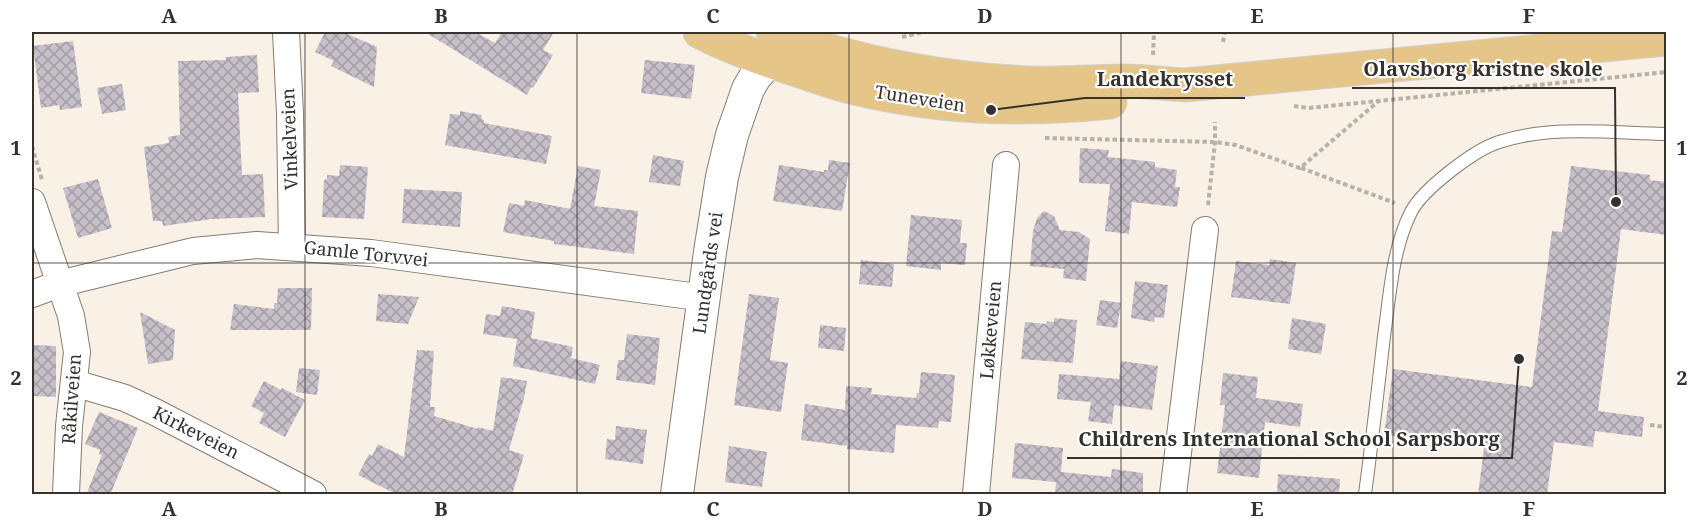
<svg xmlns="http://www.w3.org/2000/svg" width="1698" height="526" viewBox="0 0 1698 526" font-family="'Noto Serif',serif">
	<defs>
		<pattern id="building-cross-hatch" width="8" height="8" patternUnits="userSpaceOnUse" patternTransform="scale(1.5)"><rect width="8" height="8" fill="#c7bfca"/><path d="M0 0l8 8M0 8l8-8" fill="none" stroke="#a29ca4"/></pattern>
	</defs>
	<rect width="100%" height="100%" fill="#f9f1e6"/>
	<g fill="url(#building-cross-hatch)">
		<path d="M325,32H343L377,47L374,87L331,66L334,61L315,52Z"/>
		<path d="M425,32H475L495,43L502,32H554L543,50L553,55L533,88L531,87L527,95Z"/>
		<path d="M73,41L82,107L60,110L59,105L41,108L33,46Z"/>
		<path d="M257,55L259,92L238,93L242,175L263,174L265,217L212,219L163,226L162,221H153L144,147L169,143L168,137L180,135L178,61L226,60V57Z"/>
		<path d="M645,60L695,65L691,99L641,93Z"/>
		<path d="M122,84L126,110L102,114L97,88Z"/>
		<path d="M460,111L482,115L481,119L484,120V123L552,136L546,164L445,145L450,114L460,115Z"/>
		<path d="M1080,148L1109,150L1108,157L1155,162V167L1177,170L1175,187H1180L1177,207L1132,202L1129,234L1105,231L1110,184L1079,183Z"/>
		<path d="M653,155L684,161L680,186L649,182Z"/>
		<path d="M829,160L850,163L842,211L773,201L779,165L824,172V170H828Z"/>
		<path d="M340,165L368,167L364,219L322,217L324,180L327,179V175L339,176Z"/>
		<path d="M578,166L601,170L594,206L638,211L634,254L554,244V241L503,232L509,203L524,206L525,200L570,209Z"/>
		<path d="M1571,166L1650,175V180L1666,182V235L1621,229L1598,411L1644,417L1642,437L1595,431L1593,447L1554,442L1547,495H1478L1484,448L1384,435L1393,369L1532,387L1552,231L1562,232Z"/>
		<path d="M98,179L112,228L78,238L63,188Z"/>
		<path d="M404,189L462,192L460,227L402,223Z"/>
		<path d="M1044,211L1054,216L1060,230L1079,232L1090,239L1086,281L1063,278L1064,269L1030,266L1033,231L1037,218Z"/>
		<path d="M911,215L962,220L960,243H967L965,265L941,263V270L906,266Z"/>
		<path d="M1270,259L1296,263L1290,304L1231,297L1236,261L1269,265Z"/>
		<path d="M861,260L894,264L892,287L859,284Z"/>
		<path d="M1135,281L1168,285L1164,318L1155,317L1154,322L1131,318Z"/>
		<path d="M278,288H312L311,330H230L234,304L274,309V303H277Z"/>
		<path d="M378,294L419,297L408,324L376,321Z"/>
		<path d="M749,294L779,298L770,360L788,363L781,412L734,405Z"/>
		<path d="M1100,300L1121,303L1117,328L1096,325Z"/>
		<path d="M502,306L535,312L531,338L573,347L571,358L600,365L595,384L513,366L517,339L483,334L486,314L500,316Z"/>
		<path d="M140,312L175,330L173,360L148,364Z"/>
		<path d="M1054,318L1077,320L1073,363L1021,359L1025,322L1046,324L1047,321L1054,322Z"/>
		<path d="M1292,318L1326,324L1321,354L1288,349Z"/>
		<path d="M820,325L846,328L844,351L818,348Z"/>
		<path d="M627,334L660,338L655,385L616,380L618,360H624Z"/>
		<path d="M32,345L56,346V397L32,396Z"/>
		<path d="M417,350L434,351L430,407H435L434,416L478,429V427L493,431L501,377L527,381L524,398L509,450L524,455L512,495H398L358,475L369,454L372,456L378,444L404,457Z"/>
		<path d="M1121,361L1158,366L1152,410L1114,405L1112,424L1088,421L1091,402L1057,399L1059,374L1119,379Z"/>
		<path d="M299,368L320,370L317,395L296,392Z"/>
		<path d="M921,372L955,375L951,422L939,421L938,428L896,425L894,453L847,449V446L801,440L805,404L845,410L846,386L872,388L871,394L916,398L917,393H919Z"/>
		<path d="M1223,373L1258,377L1256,398L1303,404L1300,427L1265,422L1259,478L1217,473L1225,405H1220Z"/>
		<path d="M264,381L281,390L282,388L305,400L285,437L259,423L264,413L251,406Z"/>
		<path d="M99,412L138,428L110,495H86L102,455L99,454L100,450L85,444Z"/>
		<path d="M616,426L647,430L643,464L605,459L607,439L615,440Z"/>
		<path d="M1015,443L1063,448L1061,472L1111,477L1112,469L1143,473V495H1055L1056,482L1012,478Z"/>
		<path d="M729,446L767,452L762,487L725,482Z"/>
		<path d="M1278,474L1340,479L1339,495H1277Z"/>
	</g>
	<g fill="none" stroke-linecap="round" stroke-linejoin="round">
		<g stroke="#837d72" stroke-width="14">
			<path id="service" d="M1365,494C1372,442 1378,389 1384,336C1390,295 1392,250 1411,212C1423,189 1474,150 1499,142C1551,125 1612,133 1666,134"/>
		</g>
		<g stroke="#837d72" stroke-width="28">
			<g id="minor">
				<path d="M286,32L290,114L292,247"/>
				<path d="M32,202L71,316L77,352L69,426L66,494"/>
				<path d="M32,294L59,284L193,251L257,245L371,253L705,298"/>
				<path d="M74,383L125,398L155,412L313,494"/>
				<path d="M976,494L1006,165"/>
				<path d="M1173,494L1205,230"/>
			</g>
		</g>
		<g stroke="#837d72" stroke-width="34">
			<path id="tertiary" d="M677,494L710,252L722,177L732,135L748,89L755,77L769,61L789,45"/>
		</g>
		<g stroke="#d3d2d1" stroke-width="35">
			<g id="primary">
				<path d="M700,32C733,49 768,61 803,72C821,78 840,85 859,89C942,109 1026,111 1110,102"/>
				<path d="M773,32C855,63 946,80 1033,83C1064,84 1094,81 1125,81C1145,81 1165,84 1185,85L1666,39"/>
			</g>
		</g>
		<g stroke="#b8b2a9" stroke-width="4" stroke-dasharray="4.5 3" stroke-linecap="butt">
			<path d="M902,37L923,32"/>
			<path d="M1223,42L1225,32"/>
			<path d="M1153,55L1154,32"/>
			<path d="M1294,106L1308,108L1666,72"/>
			<path d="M1045,138L1215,142L1236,145L1300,168L1380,100"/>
			<path d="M32,146L42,180"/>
			<path d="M1301,168L1395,203"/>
			<path d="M1208,205L1215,142V122"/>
			<path d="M1650,425L1666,427"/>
		</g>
		<use href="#service" stroke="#fff" stroke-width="12"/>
		<use href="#minor" stroke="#fff" stroke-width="26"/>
		<use href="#tertiary" stroke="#fff" stroke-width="32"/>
		<use href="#primary" stroke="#e5c588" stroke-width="33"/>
	</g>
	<path fill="none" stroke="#35322e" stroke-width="1.5" stroke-opacity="0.55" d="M305,32V494M577,32V494M849,32V494M1121,32V494M1393,32V494M32,263H1666"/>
	<g text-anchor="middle" stroke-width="4.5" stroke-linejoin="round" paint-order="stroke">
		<g font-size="18" fill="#35322e" stroke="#fff">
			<text transform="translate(920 99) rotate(9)" y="6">Tuneveien</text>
			<text transform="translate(290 139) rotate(-92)" y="6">Vinkelveien</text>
			<text transform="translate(366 254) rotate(6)" y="6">Gamle Torvvei</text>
			<text transform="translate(708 273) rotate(-82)" y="6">Lundgårds vei</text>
			<text transform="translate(991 330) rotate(-85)" y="6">Løkkeveien</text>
			<text transform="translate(72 399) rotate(-86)" y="6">Råkilveien</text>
			<text transform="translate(196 433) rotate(27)" y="6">Kirkeveien</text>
		</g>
	</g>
	<path fill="none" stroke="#35322e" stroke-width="2" d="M1616 202L1615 88H1352M991 110L1085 98H1245M1519 359L1512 458H1067"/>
	<g fill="#35322e" stroke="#fff" stroke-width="2">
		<circle cx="1616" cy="202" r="6"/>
		<circle cx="991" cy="110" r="6"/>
		<circle cx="1519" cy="359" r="6"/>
	</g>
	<g font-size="20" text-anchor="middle" font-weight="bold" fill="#35322e" stroke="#fff" stroke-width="4.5" stroke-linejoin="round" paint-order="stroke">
		<text x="1483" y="76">Olavsborg kristne skole</text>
		<text x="1165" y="86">Landekrysset</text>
		<text x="1289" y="446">Childrens International School Sarpsborg</text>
	</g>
	<rect width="1698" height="526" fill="none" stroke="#ffffff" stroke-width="66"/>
	<rect x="33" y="33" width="1632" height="460" fill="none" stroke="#35322e" stroke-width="2"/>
	<g font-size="20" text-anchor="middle" font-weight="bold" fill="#35322e">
		<text x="169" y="23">A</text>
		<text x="441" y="23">B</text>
		<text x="713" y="23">C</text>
		<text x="985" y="23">D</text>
		<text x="1257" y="23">E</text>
		<text x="1529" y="23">F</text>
		<text x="16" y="155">1</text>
		<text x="1682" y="155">1</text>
		<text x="16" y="385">2</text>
		<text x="1682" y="385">2</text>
		<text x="169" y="516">A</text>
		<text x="441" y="516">B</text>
		<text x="713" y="516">C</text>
		<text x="985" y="516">D</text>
		<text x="1257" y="516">E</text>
		<text x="1529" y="516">F</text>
	</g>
</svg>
